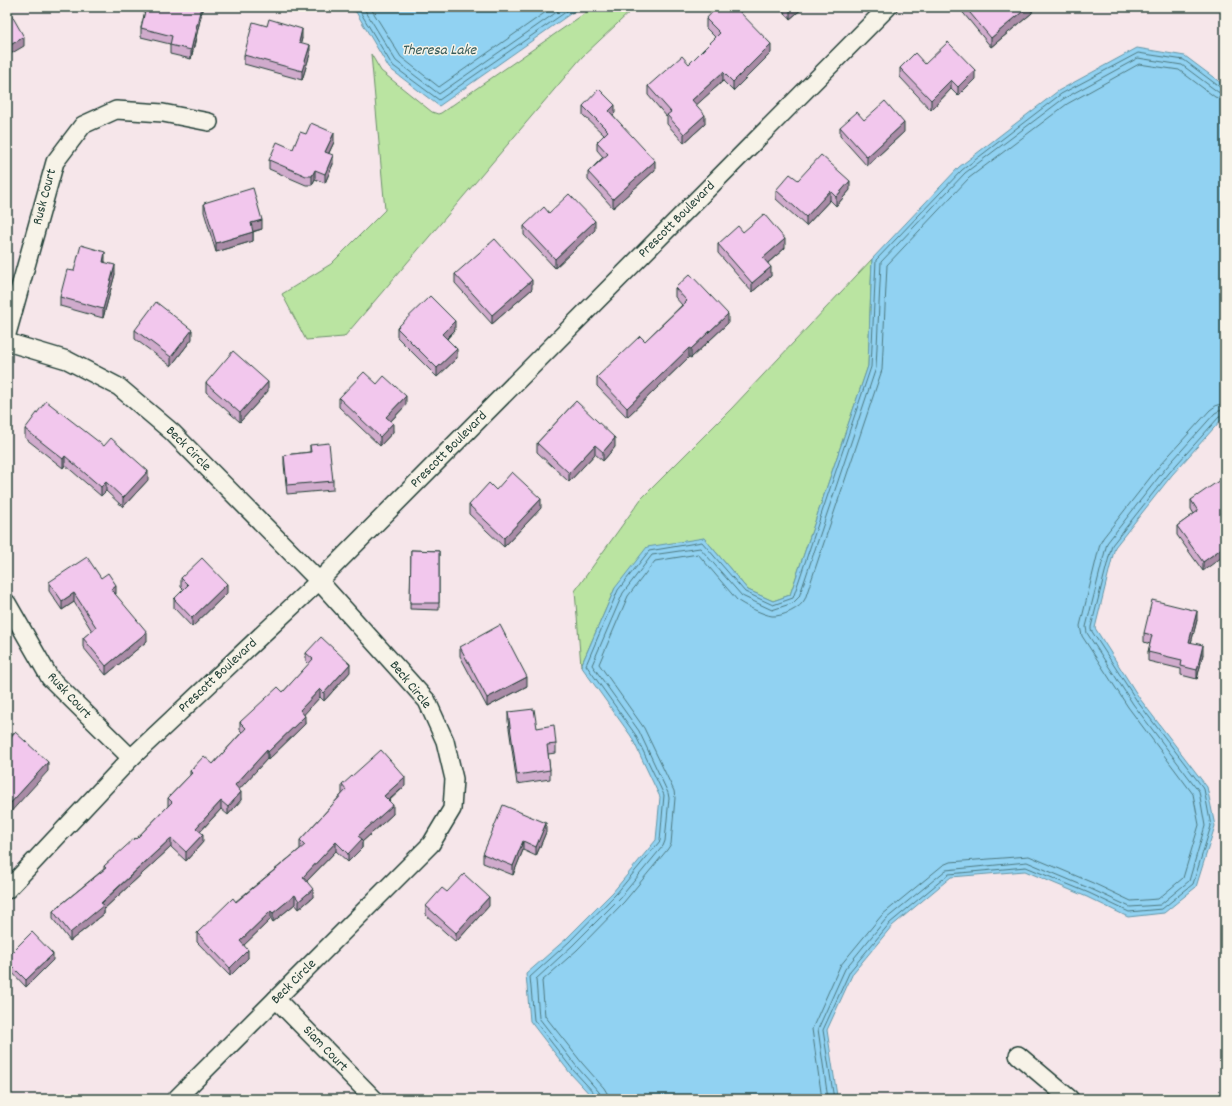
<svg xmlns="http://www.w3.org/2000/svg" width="1232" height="1106" font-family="Dekko,sans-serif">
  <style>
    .green { fill: #bae4a1; stroke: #6c906a }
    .water { fill: #91d2f2; stroke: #6396a6 }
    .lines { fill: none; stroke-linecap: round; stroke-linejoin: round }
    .shore { stroke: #4d7980; stroke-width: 1 }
    .minor-casing { stroke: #1f3d34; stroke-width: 20 }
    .minor { stroke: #f7f3e8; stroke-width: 17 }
    .wall { fill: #d0abcc; stroke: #1f3d34 }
    .shaded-wall { fill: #a98ba6; stroke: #1f3d34 }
    .building { fill: #f2c7ed; stroke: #1f3d34 }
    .labels { text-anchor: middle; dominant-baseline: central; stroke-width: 3; stroke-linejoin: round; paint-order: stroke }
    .street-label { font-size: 14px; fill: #1f3d34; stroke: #f7f3e8 }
    .water-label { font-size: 15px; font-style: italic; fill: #365b5a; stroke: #f7f3e8 }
  </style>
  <rect width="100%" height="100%" fill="#f6e6ea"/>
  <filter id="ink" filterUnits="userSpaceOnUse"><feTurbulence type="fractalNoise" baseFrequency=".025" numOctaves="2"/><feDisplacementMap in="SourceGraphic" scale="8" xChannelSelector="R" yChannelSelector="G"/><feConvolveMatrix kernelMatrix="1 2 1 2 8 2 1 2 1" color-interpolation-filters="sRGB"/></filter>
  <g filter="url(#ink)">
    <g class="green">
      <path d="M594 7H635L582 57 344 337 306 340 282 294 331 264 385 210 371 54 381 71 432 112 438 114 441 113Z"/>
      <path d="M872 259 868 366 790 595 773 601 748 590 704 538 615 588 581 666 575 591 641 499 732 408Z"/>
    </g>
    <g class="water">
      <path d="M340 7H580L439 106 389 68 356 12Z"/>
      <path d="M1137 48 1185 56 1225 86V419H1222L1172 475 1115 547 1095 628 1140 699 1207 787 1215 826 1196 887 1164 913 1128 917 1087 897 1025 871 951 877 892 926 853 973 827 1030 837 1096 839 1099H594L570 1073 530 1021 526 974 566 939 613 892 656 840 660 797 631 736 581 666 615 588 647 547 704 538 748 590 773 601 790 595 868 366 872 259 959 167 1058 91Z"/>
    </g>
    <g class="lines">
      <g class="shore">
        <path d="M353 7 359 10 392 65 439 100 573 7"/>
        <path d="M363 7 396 61 439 94 564 7"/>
        <path d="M370 7 401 57 439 87 553 7"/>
        <path d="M597 1099 596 1095 573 1070 534 1020 530 977 569 942 616 894 660 841 664 795 635 734 586 665 618 590 649 551 702 542 745 592 773 605 793 598 871 367 876 260 962 170 1061 94 1138 53 1184 60 1221 88 1225 89"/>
        <path d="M602 1099 599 1092 577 1067 539 1018 536 979 572 946 620 898 663 846 665 841 669 798 668 793 639 731 592 665 623 593 652 555 700 548 742 596 772 610 793 603 799 597 876 368 881 262 965 173 1063 99 1138 58 1182 65 1218 92 1225 94"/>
        <path d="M608 1099 607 1093 604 1088 582 1063 545 1016 542 981 577 950 624 902 667 850 671 844 675 798 674 791 644 728 599 664 628 596 655 561 698 554 737 600C743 605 764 615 772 616 782 617 801 608 805 599L882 370 887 265 969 178 1067 104 1139 64 1179 70 1215 97 1225 100"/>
        <path d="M822 1099 812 1029 840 966 882 915 943 865 950 862 1029 856 1093 883 1131 901 1158 899 1183 878 1199 825 1193 794 1128 707 1082 636 1080 626 1100 544 1103 538 1160 465 1210 410 1217 405 1225 404"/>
        <path d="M828 1099 818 1029 845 969 886 919 946 870 1027 862 1091 889 1130 907 1160 905 1189 881 1205 826 1199 791 1133 704 1087 633 1086 627 1107 543 1165 469 1215 413 1219 411 1225 410"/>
        <path d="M834 1099 823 1030 850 971 890 923 949 874 1026 867 1089 893 1129 912 1162 909 1193 884 1211 826 1204 789 1137 701 1091 630V627L1112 545 1169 473 1219 417 1225 415"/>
      </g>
      <g class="minor-casing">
        <g id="minor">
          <path d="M7 334 55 162 83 125 116 110 163 113 209 122"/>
          <path d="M7 342 67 360 119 387 172 432 319 581 427 701 445 741 454 779 452 809 431 844 176 1099"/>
          <path d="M7 603 50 678 131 758"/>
          <path d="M7 890 131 758 319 581 888 7"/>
          <path d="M276 999 374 1099"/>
          <path d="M1018 1055 1070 1099"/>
        </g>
      </g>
      <use href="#minor" class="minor"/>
    </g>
    <g class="wall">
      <path d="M146 7H203L191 59 170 54V44L141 37V28Z"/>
      <path d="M780 7H804L790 19Z"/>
      <path d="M960 7H1032V13L991 47 960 9Z"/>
      <path d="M706 19 771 53 733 91 723 81 696 105 705 124 684 143 667 124V117L648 95V86L689 64 716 38 706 28Z"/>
      <path d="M302 38 301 43 310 54 302 80 244 64V55Z"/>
      <path d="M925 64 975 79 958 96 951 89 931 110 900 77V68Z"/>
      <path d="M583 106 615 113 613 115 655 170 613 208 588 180V172L603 157 597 150V142L604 135 583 115Z"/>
      <path d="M864 120 904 132 867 166 840 136V127Z"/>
      <path d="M306 134 334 142 329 153 333 164 325 183 315 179 312 185H306L269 169V160L293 149Z"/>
      <path d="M798 180 850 190 836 206 830 200 806 226 776 199V190Z"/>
      <path d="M204 203 262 229 253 232V241L216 252 204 212Z"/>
      <path d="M549 213 595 230 555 268 524 235V226Z"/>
      <path d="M743 232 785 248 768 263 771 276 752 292 718 253V244Z"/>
      <path d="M105 261V262L115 274 103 318 60 306V297Z"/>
      <path d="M455 274 532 289 492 324 455 283Z"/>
      <path d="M675 288 728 323 691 358 689 357 627 417 597 386V377L645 341 682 305 675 297Z"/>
      <path d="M397 328 455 330 447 339 457 358 437 377 397 337Z"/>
      <path d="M135 330 192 339 171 366 135 339Z"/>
      <path d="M206 383 268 391 240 422 206 392Z"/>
      <path d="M377 384 406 405 391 421 393 432 380 446 339 407V398Z"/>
      <path d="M576 401 615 447 603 461 595 454 569 482 537 452V443Z"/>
      <path d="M25 429 148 480 123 507 106 491 101 496 65 465 63 468 25 438Z"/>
      <path d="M310 445 333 481V490L287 494 284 464V455L310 452Z"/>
      <path d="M1225 487 1203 571 1177 535V526L1194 514 1191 509V500Z"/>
      <path d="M496 490 541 508 504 547 469 514V505Z"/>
      <path d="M411 550 439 551V610L410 609Z"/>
      <path d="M101 578 115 594 147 641 106 675 83 647V638L92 631 74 602 62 610 49 591V582Z"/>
      <path d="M181 578 227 593 192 627 174 608V599L184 590 181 587Z"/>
      <path d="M1197 620 1191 643 1203 654 1197 679 1181 675V669L1148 661V652L1150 644 1144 642V633Z"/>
      <path d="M460 647 527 686 487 707 460 656Z"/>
      <path d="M306 653 350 672 324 701 320 697 304 714 305 724 268 760 267 759 239 789 241 800 228 815 221 809 200 832 203 842 186 861 171 847 104 909V914L70 941 53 919V911L104 869V866L136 839 168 806V798L190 775V771L213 764 242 732 240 730V722L283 692 309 664 306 661Z"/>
      <path d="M508 712 537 728 556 744V753L548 754 550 770V779L517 784 508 721Z"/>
      <path d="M342 785 405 786 389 801 393 814 362 842V848L348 862 336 851 307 881 313 897 299 909 295 904 273 922 271 919 244 945 248 958 230 976 197 942V933L300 849V840L342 794Z"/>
      <path d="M546 832 536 856 523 850 513 875 483 863V854Z"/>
      <path d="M426 906H489L456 942 426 915Z"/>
      <path d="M7 957 53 960 26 987 7 967Z"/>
    </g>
    <g class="shaded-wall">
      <path d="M201 7H203L191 59V50Z"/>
      <path d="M794 7H804L790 19V10Z"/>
      <path d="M1028 7H1032V13L991 47V38Z"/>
      <path d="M302 29V38L299 51V42Z"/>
      <path d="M24 37V46L7 56V47Z"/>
      <path d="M771 44V53L733 91V82Z"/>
      <path d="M310 45V54L302 80V71Z"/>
      <path d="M975 70V79L958 96V87Z"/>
      <path d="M723 72V81L692 109V100Z"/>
      <path d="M951 80V89L931 110V100Z"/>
      <path d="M615 105V113L609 119V111Z"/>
      <path d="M705 115V124L684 143V134Z"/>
      <path d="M904 123V132L867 166V157Z"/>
      <path d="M334 133V142L325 161V152Z"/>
      <path d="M333 155V164L325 183V174Z"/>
      <path d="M655 161V170L613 208V199Z"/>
      <path d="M315 170V179L312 185V176Z"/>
      <path d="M850 181V190L836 206V197Z"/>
      <path d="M830 191V200L806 226V217Z"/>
      <path d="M262 220V229L251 232V223Z"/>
      <path d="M595 221V230L555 268V259Z"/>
      <path d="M253 232V241L216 252V243Z"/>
      <path d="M785 239V248L763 267V258Z"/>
      <path d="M105 252V261L103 271V262Z"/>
      <path d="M115 265V274L103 318V309Z"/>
      <path d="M771 267V276L752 292V283Z"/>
      <path d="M532 280V289L492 324V315Z"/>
      <path d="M728 314V323L691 358V349Z"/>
      <path d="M455 321V330L442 343V334Z"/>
      <path d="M192 330V339L171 366V357Z"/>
      <path d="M689 348V357L627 417V408Z"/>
      <path d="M457 349V358L437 377V368Z"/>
      <path d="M268 382V391L240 422V413Z"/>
      <path d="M406 396V405L386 426V417Z"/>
      <path d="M393 423V432L380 446V437Z"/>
      <path d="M615 438V447L603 461V452Z"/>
      <path d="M595 445V454L569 482V473Z"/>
      <path d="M65 456V465L63 468V459Z"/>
      <path d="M148 471V480L123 507V498Z"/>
      <path d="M106 482V491L101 496V487Z"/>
      <path d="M541 499V508L504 547V538Z"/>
      <path d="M1225 546V555L1203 571V562Z"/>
      <path d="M227 584V593L192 627V618Z"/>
      <path d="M116 585V594L111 589Z"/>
      <path d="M74 593V602L62 610V601Z"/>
      <path d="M1197 611V620L1189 651V642Z"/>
      <path d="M147 632V641L106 675V666Z"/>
      <path d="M1203 645V654L1197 679V670Z"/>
      <path d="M350 664V672L324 701V693Z"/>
      <path d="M527 677V686L487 707V698Z"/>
      <path d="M320 689V697L300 719V710Z"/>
      <path d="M305 716V724L268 760V752Z"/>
      <path d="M267 750V759L235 794V785Z"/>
      <path d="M48 762V771L7 816V807Z"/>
      <path d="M405 777V786L384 804V796Z"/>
      <path d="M241 792V800L228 815V807Z"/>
      <path d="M221 801V809L196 836V828Z"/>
      <path d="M393 805V814L362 842V848L348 862V854L358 836Z"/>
      <path d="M546 823V832L536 856V847Z"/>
      <path d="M203 834V842L186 861V852Z"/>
      <path d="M171 838V847L104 909V914L70 941V933Z"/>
      <path d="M523 841V850L513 875V866Z"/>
      <path d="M336 842V851L303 885V877Z"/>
      <path d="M313 889V897L299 909V901Z"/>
      <path d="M295 895V904L273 922V913Z"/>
      <path d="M489 897V906L456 942V933Z"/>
      <path d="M271 911V919L240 949V941Z"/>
      <path d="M248 950V958L230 976V968Z"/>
      <path d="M53 954V960L26 987V980Z"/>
    </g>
    <g class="building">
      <path d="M7 7 24 37 7 47Z"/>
      <path d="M146 7H201L191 50 170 45 172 36 141 28Z"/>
      <path d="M717 7H735L771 44 733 82 723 72 692 100 705 115 684 134 667 115 671 112 648 86 682 56 689 64 720 33 706 19Z"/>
      <path d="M788 7H794L790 10Z"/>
      <path d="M965 7H1028L991 38Z"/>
      <path d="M269 19 302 29 299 42 310 45 302 71 244 55 253 22 267 26Z"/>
      <path d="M948 42 975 70 958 87 951 80 931 100 900 68 915 53 925 64Z"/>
      <path d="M599 89 615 105 609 111 655 161 613 199 588 172 608 154 597 142 608 131 583 106Z"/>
      <path d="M885 101 904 123 867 157 840 127 857 112 864 120Z"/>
      <path d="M311 123 334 133 325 152 333 155 325 174 315 170 312 176H306L269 160 277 142 293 149 300 132 306 134Z"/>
      <path d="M821 155 850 181 836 197 830 191 806 217 776 190 790 174 798 180Z"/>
      <path d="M253 188 262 220 251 223 253 232 216 243 204 203Z"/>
      <path d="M569 194 595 221 555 259 524 226 544 207 549 213Z"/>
      <path d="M764 214 785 239 763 258 771 267 752 283 718 244 738 226 743 232Z"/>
      <path d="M495 239 532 280 492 315 455 274Z"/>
      <path d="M81 245 105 252 103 262 115 265 103 309 60 297 67 270 74 271Z"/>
      <path d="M690 274 728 314 691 349 689 348 627 408 597 377 640 336 645 341 687 301 675 288Z"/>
      <path d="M430 296 455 321 442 334 457 349 437 368 397 328Z"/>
      <path d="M156 302 192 330 171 357 135 330Z"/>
      <path d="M233 351 268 382 240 413 206 383Z"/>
      <path d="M364 372 377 384 384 376 406 396 386 417 393 423 380 437 339 398Z"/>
      <path d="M46 401 104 446 111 438 148 471 123 498 106 482 101 487 65 456 63 459 25 429Z"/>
      <path d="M576 401 615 438 603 452 595 445 569 473 537 443Z"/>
      <path d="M329 443 333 481 287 485 284 455 311 452 310 445Z"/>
      <path d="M512 472 541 499 504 538 469 505 489 483 496 490Z"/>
      <path d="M1220 480 1225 487V546L1203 562 1177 526 1198 511 1191 500Z"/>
      <path d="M411 550 439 551V603H410Z"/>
      <path d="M87 557 101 578 108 573 116 585 111 589 147 632 106 666 83 638 96 627 74 593 62 601 49 582Z"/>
      <path d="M202 558 227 584 192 618 174 599 188 585 181 578Z"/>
      <path d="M1152 600 1197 611 1189 642 1203 645 1197 670 1181 666 1182 660 1148 652 1152 635 1144 633Z"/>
      <path d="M500 625 527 677 487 698 460 647Z"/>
      <path d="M321 637 350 664 324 693 320 689 300 710 305 716 268 752 267 750 235 785 241 792 228 807 221 801 196 828 203 834 186 852 171 838 101 903 104 905 70 933 53 911 106 868 104 866 135 838 136 839 172 802 168 798 192 773 190 771 204 756 213 764 246 728 240 722 278 687 283 692 313 659 306 653Z"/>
      <path d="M534 709 537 728 554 725 556 744 547 745 550 770 517 775 508 712Z"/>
      <path d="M15 732 48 762 7 807V741Z"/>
      <path d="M381 750 405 777 384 796 393 805 358 836 362 839 348 854 336 842 303 877 313 889 299 901 295 895 273 913 271 911 240 941 248 950 230 968 197 933 233 898 236 902 305 845 300 840 346 790 342 785Z"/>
      <path d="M503 805 546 823 536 847 523 841 513 866 483 854Z"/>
      <path d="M464 874 489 897 456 933 426 906 442 888 447 892Z"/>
      <path d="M32 932 53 954 26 980 7 961V957Z"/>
    </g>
  </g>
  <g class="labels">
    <g class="street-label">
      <text transform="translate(45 197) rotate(-75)">Rusk Court</text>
      <text transform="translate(677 220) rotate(-45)">Prescott Boulevard</text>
      <text transform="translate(188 449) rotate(45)">Beck Circle</text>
      <text transform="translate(449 450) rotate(-45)">Prescott Boulevard</text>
      <text transform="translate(218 676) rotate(-43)">Prescott Boulevard</text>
      <text transform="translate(410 685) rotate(51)">Beck Circle</text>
      <text transform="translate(69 696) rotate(47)">Rusk Court</text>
      <text transform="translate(294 982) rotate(-45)">Beck Circle</text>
      <text transform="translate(325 1049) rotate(46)">Siam Court</text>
    </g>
    <g class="water-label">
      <text x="439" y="51">Theresa Lake</text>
    </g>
  </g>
  <rect width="1232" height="1106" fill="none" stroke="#f7f3e8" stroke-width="24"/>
  <rect x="12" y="12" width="1208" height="1082" fill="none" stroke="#1f3d34" stroke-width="1.5" filter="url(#ink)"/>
</svg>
